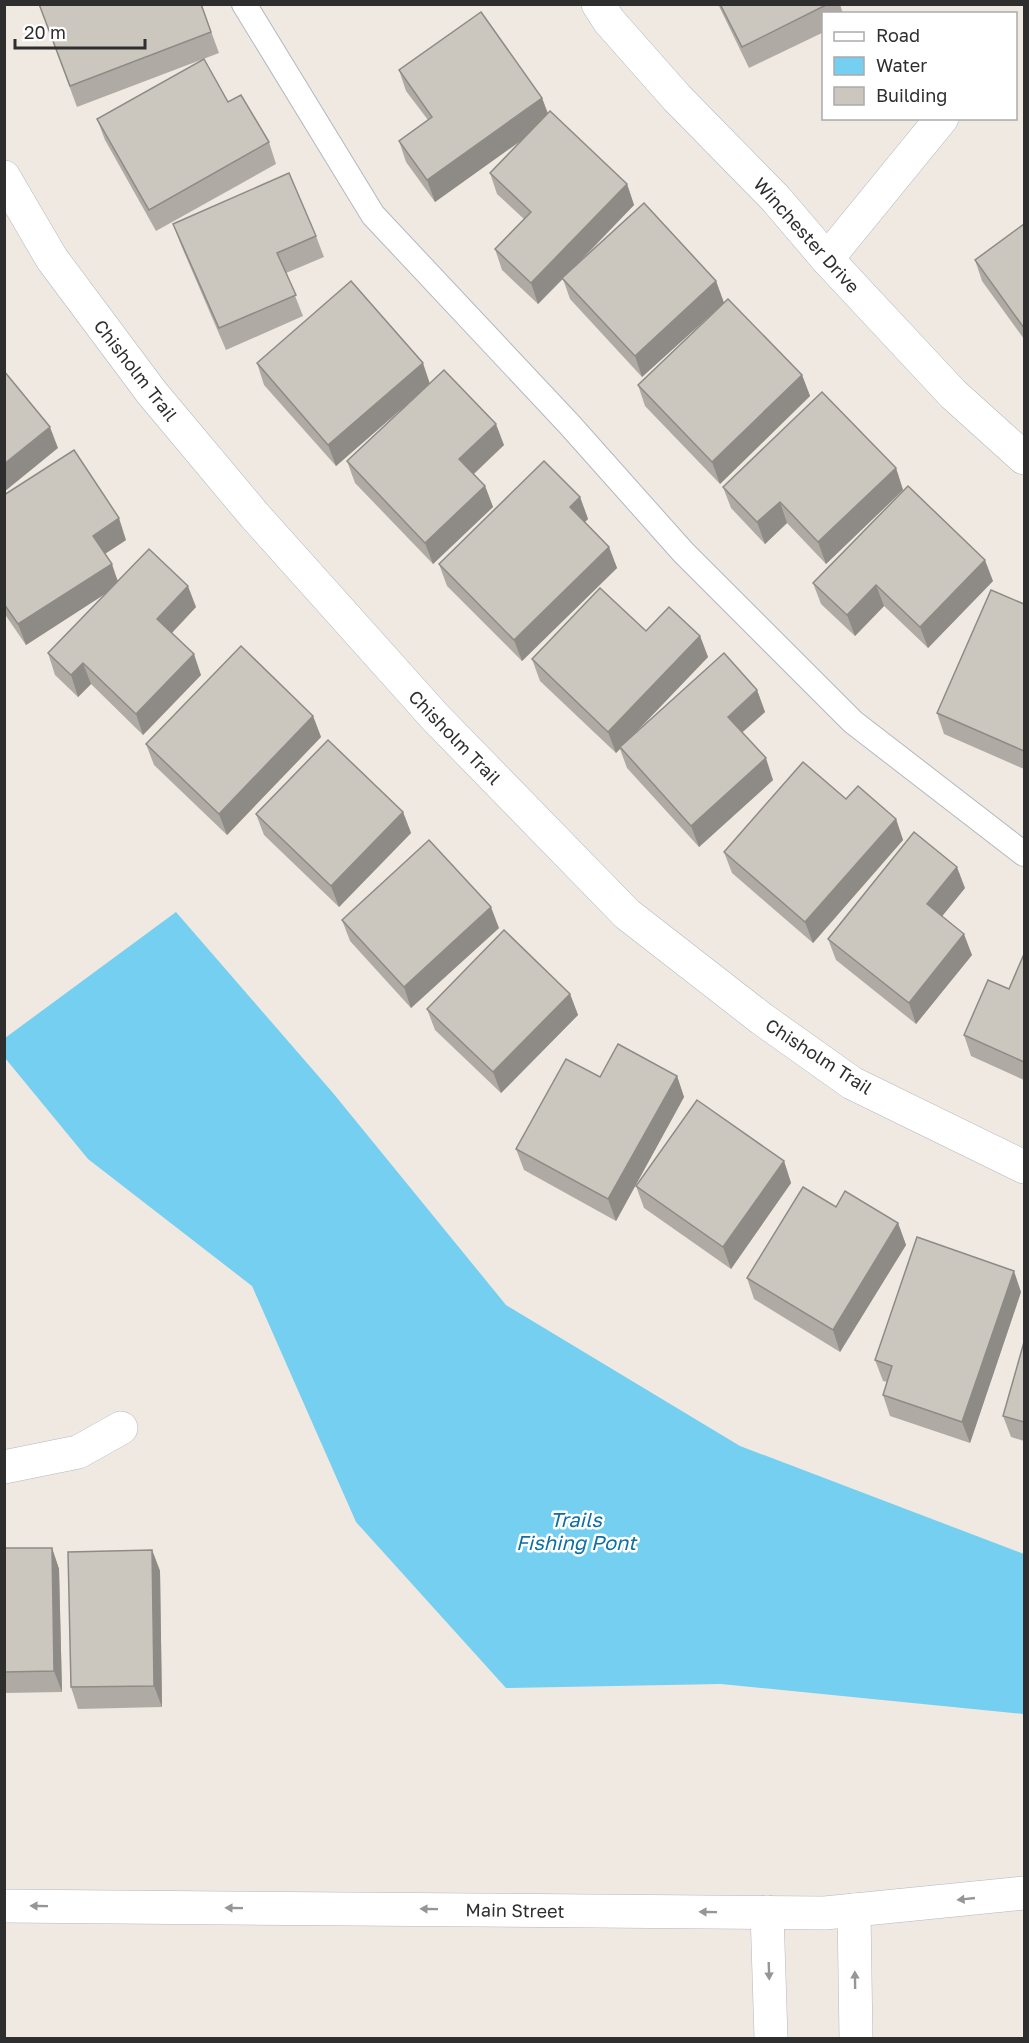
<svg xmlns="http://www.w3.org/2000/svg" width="1029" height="2043" font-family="'Golos Text',sans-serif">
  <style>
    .water { fill: #75cff0 }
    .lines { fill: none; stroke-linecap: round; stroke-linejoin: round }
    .lane-casing { stroke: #b4b7c1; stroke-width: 26 }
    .street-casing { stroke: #b4b7c1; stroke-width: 34 }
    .secondary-casing { stroke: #b4b7c1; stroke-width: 34 }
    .lane { stroke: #fff; stroke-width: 24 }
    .street { stroke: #fff; stroke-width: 33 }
    .secondary { stroke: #fff; stroke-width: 33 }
    .wall { fill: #afaba4 }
    .shaded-wall { fill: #8e8b86 }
    .building { fill: #cbc7bf; stroke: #8e8b86; stroke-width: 1.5 }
    .oneway { fill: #969696 }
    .labels { text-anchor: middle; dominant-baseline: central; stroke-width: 5; stroke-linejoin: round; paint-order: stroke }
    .street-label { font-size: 18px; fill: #2e2e2e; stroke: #fff }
    .water-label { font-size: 20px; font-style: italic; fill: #0d6fa3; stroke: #fff }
  </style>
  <rect width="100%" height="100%" fill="#efe9e1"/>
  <path class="water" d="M176 912 333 1093 506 1305 740 1446 1024 1554V1714L721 1684 506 1688 356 1522 252 1286 88 1159 5 1058V1038Z"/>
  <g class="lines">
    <g class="lane-casing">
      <path id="lane" d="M244 4 373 215 569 424 683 552 853 722 1024 854"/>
    </g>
    <g class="street-casing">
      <g id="street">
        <path d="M598 4 609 21 677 98 776 199 827 259 953 394 1024 458"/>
        <path d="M4 177 52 259 152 393 255 516 435 717 627 914 762 1019 852 1083 1024 1167"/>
        <path d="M827 259 942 118"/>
        <path d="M4 1467 78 1452 121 1428"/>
        <path d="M854 1910 856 2038"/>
        <path d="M767 1912 771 2038"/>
      </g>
    </g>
    <g class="secondary-casing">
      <path id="secondary" d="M4 1906 825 1913 1024 1893"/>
    </g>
    <use href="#lane" class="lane"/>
    <use href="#street" class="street"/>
    <use href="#secondary" class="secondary"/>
  </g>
  <g class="wall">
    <path d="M39 4H201L219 53 77 107Z"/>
    <path d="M718 4H840L843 14H824V32L749 68Z"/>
    <path d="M399 70 542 98 548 113 627 184 634 205 576 266 716 281 724 303 802 375 810 396 720 484 645 406 638 385 723 303 642 377 570 299 563 279 538 304 502 270 495 249 524 219 497 194 490 173 522 139 435 202 406 162 399 141 428 120 406 91Z"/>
    <path d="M228 102 269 142 276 164 156 231 105 140 97 119Z"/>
    <path d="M173 224 316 236 324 257 286 273 303 316 226 350 181 245Z"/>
    <path d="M1024 224V339L982 281 975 260Z"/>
    <path d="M257 363 430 383 504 445 474 474 485 486 493 507 433 564 355 483 347 461 406 405 336 466 264 385Z"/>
    <path d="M896 468 903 490 826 564 787 523 765 544 731 508 723 487Z"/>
    <path d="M4 495 126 540 105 554 118 581 196 607 172 633 201 675 143 735 91 684 78 697 55 675 48 653 106 593 26 645 4 613Z"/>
    <path d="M580 497 588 519 585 522 609 547 617 568 522 661 447 586 439 564Z"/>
    <path d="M993 581 928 648 884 606 855 636 821 604 813 583Z"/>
    <path d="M1024 604V769L944 734 937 713Z"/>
    <path d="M646 631 700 636 708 657 637 731 757 690 765 712 742 732 773 780 699 847 627 768 620 749 616 753 540 681 532 659Z"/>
    <path d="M313 716 321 737 227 835 154 765 146 744Z"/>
    <path d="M846 799 896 819 903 840 813 943 732 873 724 852Z"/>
    <path d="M403 812 411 833 339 907 264 835 256 814Z"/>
    <path d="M965 888 942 916 972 955 916 1024 836 960 828 939Z"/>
    <path d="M342 920 499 928 411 1008 350 941Z"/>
    <path d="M1024 954V1080L971 1056 964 1035 1009 989Z"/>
    <path d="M570 994 578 1015 501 1093 435 1030 427 1009Z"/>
    <path d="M677 1076 684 1097 616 1221 524 1170 516 1149 600 1077Z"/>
    <path d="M784 1161 791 1183 731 1269 644 1208 636 1186Z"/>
    <path d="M836 1207 898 1223 906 1245 840 1352 754 1299 747 1278Z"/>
    <path d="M1021 1292 970 1443 890 1416 883 1395 887 1382 883 1381 875 1360Z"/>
    <path d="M1024 1342V1441L1011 1437 1003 1416Z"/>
    <path d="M4 1548H52L59 1569 62 1692 4 1693Z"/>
    <path d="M152 1550 160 1571 162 1707 78 1709 71 1687Z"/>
  </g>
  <g class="shaded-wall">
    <path d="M542 98 550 120 435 202 427 180Z"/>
    <path d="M627 184 634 205 538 304 531 283Z"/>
    <path d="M716 281 724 303 642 377 635 356Z"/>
    <path d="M423 363 430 384 336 466 328 445Z"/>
    <path d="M802 375 810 396 720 484 712 462Z"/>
    <path d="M496 424 504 445 467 480 459 459Z"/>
    <path d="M50 427 58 448 4 492V464Z"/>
    <path d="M896 468 903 490 826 564 818 542Z"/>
    <path d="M485 486 493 507 433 564 425 543Z"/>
    <path d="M580 497 588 519 578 528 570 507Z"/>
    <path d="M780 502 787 523 765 544 757 522Z"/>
    <path d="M119 518 126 540 100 557 93 536Z"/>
    <path d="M609 547 617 568 522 661 514 640Z"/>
    <path d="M985 560 993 581 928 648 920 627Z"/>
    <path d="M112 564 119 585 26 645 18 624Z"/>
    <path d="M876 585 884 606 855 636 847 615Z"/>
    <path d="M188 586 196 607 165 640 157 619Z"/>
    <path d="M700 636 708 657 616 753 608 732Z"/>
    <path d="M194 654 201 675 143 735 136 714Z"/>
    <path d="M83 663 91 684 78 697 71 675Z"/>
    <path d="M757 690 765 712 736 738 728 717Z"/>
    <path d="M313 716 321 737 227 835 219 814Z"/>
    <path d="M766 758 773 780 699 847 691 826Z"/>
    <path d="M403 812 411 833 339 907 331 886Z"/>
    <path d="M896 819 903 840 813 943 805 922Z"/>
    <path d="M957 867 965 888 935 925 927 904Z"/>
    <path d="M491 907 499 928 411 1008 404 987Z"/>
    <path d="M964 934 972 955 916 1024 909 1003Z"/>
    <path d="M570 994 578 1015 501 1093 493 1072Z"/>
    <path d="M677 1076 684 1097 616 1221 608 1199Z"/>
    <path d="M784 1161 791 1183 731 1269 723 1247Z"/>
    <path d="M898 1223 906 1245 840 1352 833 1330Z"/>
    <path d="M1014 1271 1021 1292 970 1443 962 1422Z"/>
    <path d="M52 1548 59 1569 62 1692 54 1671Z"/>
    <path d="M152 1550 160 1571 162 1707 154 1686Z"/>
  </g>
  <g class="building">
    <path d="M39 4H201L211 32 70 86Z"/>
    <path d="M720 4H828L742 47Z"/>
    <path d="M481 12 542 98 427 180 399 141 432 117 399 70Z"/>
    <path d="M204 59 228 102 241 95 269 142 149 210 97 119Z"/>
    <path d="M550 111 627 184 531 283 495 249 531 212 490 173Z"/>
    <path d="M289 173 316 236 277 253 296 295 219 328 173 224Z"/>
    <path d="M644 203 716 281 635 356 562 278Z"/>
    <path d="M1024 224V328L975 260Z"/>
    <path d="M351 281 423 363 328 445 257 363Z"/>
    <path d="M728 299 802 375 712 462 638 385Z"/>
    <path d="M444 370 496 424 459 459 485 486 425 543 347 461Z"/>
    <path d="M4 371 50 427 4 464Z"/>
    <path d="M822 392 896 468 818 542 780 502 757 522 723 487Z"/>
    <path d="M74 450 119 518 93 536 112 564 18 624 4 604V495Z"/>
    <path d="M544 461 580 497 570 507 609 547 514 640 439 564Z"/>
    <path d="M908 486 985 560 920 627 876 585 847 615 813 583Z"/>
    <path d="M149 549 188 586 157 619 194 654 136 714 83 663 71 675 48 653Z"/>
    <path d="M600 588 646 631 669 607 700 636 608 732 532 659Z"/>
    <path d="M991 590 1024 604V751L937 713Z"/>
    <path d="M241 646 313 716 219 814 146 744Z"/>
    <path d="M724 653 757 690 728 717 766 758 691 826 620 747Z"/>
    <path d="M328 740 403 812 331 886 256 814Z"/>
    <path d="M803 762 846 799 858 786 896 819 805 922 724 852Z"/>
    <path d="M914 832 957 867 927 904 964 934 909 1003 828 939Z"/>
    <path d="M429 840 491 907 404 987 342 920Z"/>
    <path d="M504 930 570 994 493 1072 427 1009Z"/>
    <path d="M1024 954V1062L964 1035 988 980 1009 989Z"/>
    <path d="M618 1044 677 1076 608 1199 516 1149 566 1059 600 1077Z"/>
    <path d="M697 1100 784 1161 723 1247 636 1186Z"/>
    <path d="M803 1187 836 1207 845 1191 898 1223 833 1330 747 1278Z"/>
    <path d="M917 1237 1014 1271 962 1422 883 1395 892 1366 875 1360Z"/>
    <path d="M1024 1342V1422L1003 1416Z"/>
    <path d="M4 1548H52L54 1671 4 1672Z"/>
    <path d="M152 1550 154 1686 71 1687 68 1552Z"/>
  </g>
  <defs><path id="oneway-solid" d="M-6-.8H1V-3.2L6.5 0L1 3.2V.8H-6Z" transform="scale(1.5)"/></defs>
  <g class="oneway">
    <use href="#oneway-solid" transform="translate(966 1899) rotate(174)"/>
    <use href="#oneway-solid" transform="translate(39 1906) rotate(-179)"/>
    <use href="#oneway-solid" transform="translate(234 1908) rotate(-179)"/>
    <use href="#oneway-solid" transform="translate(429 1909) rotate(-179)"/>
    <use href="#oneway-solid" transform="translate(708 1912) rotate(-179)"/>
    <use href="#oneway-solid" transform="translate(769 1971) rotate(88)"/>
    <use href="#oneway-solid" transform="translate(855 1980) rotate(-91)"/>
  </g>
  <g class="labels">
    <g class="street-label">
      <text transform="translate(807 235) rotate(48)">Winchester Drive</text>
      <text transform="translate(136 370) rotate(52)">Chisholm Trail</text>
      <text transform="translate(455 737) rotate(46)">Chisholm Trail</text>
      <text transform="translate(819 1056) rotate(33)">Chisholm Trail</text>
      <text transform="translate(515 1910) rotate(1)">Main Street</text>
    </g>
    <g class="water-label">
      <text x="576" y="1519">Trails<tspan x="576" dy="23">Fishing Pont</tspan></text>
    </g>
  </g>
  <rect width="1029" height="2043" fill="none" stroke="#2e2e2e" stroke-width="12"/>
  <rect x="822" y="12" width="195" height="108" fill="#ffffff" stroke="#ababab" stroke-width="1.5"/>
  <rect x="834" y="32" width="30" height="9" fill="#ffffff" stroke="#ababab" stroke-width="1.5"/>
  <text x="876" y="42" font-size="18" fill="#2e2e2e">Road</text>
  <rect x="834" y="57" width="30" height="18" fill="#75cff0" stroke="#ababab" stroke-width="1.5"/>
  <text x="876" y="72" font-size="18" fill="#2e2e2e">Water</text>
  <rect x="834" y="87" width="30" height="18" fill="#cbc7bf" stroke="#ababab" stroke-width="1.5"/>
  <text x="876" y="102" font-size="18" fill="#2e2e2e">Building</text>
  <path d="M15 39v9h130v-9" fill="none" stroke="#2e2e2e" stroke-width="3"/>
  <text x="24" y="39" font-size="18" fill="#2e2e2e" stroke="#ffffff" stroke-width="4.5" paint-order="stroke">20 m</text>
</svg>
